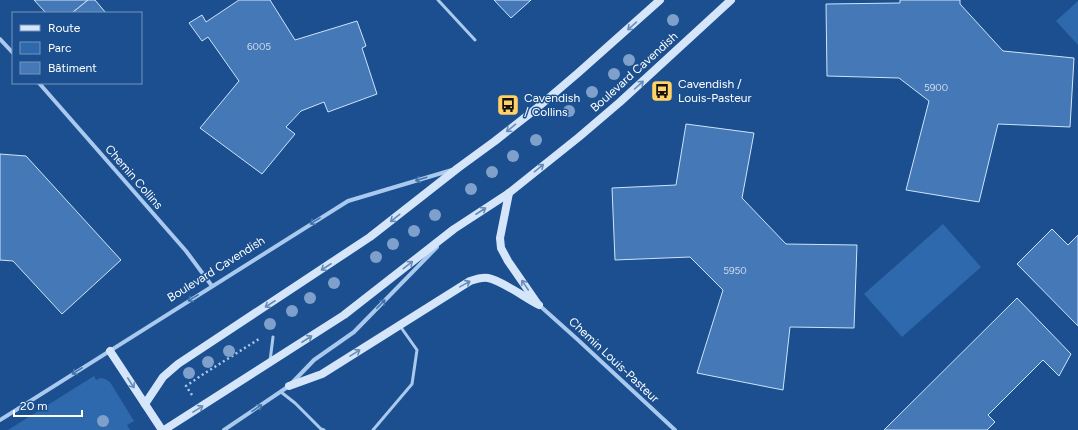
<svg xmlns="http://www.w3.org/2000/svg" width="1078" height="430" font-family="Figtree,sans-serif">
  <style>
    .green { fill: #2e69ad }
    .building { fill: #4478b7; stroke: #cfe3fa }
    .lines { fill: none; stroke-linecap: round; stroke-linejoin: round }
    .path { stroke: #a9c9ee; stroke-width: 2.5; stroke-dasharray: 2 3; stroke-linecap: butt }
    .service { stroke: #a9c9ee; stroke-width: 3 }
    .minor { stroke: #a9c9ee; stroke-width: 4 }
    .secondary { stroke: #d6e6fa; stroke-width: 8 }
    .tree { fill: #7ea0ca }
    .oneway { stroke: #668bba }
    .oneway2 { stroke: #4674ac }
    .labels { text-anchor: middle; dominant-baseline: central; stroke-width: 3; stroke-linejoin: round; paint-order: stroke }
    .number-label { font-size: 10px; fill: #d0dded }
    .street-label { font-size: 12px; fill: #fff; stroke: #1b4f8f }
    .poi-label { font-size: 12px; fill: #fff; stroke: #1b4f8f; text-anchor: start }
  </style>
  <rect width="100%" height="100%" fill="#1b4f8f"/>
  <g class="green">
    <path d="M1078 1V45L1056 21Z"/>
    <path d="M943 224 981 267 902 337 864 294Z"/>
    <path d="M94 376 96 380C102 377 104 378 110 382L134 421 127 425 130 430H8Z"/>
  </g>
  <g class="building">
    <path d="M34 0H88L72 13H46Z"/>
    <path d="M88 0H95L106 13H72Z"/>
    <path d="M239 0H270L295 40 357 21 366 46 362 48 377 94 328 112 324 102 301 111 286 127 295 134 262 174 200 128 239 81 208 37 202 41 189 23 202 15 206 22Z"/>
    <path d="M494 0H531L511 18Z"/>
    <path d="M900 0H960V4L1003 51 1074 58 1070 127 998 124 979 202 906 190 929 101 899 78 827 76 826 4 900 3Z"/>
    <path d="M686 124 754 133 742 198 786 244 857 245 854 328 790 327 783 390 697 373 723 290 690 257 615 260 612 188 676 185Z"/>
    <path d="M0 154 26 156 121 260 62 314 13 261 0 260Z"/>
    <path d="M1052 229 1068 245 1078 235V326L1017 264Z"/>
    <path d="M1017 298 1071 354 1059 376 1043 360 988 415 995 422 987 430H884Z"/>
  </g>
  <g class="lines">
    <path class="path" d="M192 395 186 386 202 375 259 339"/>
    <g class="service">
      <path d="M438 0 475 40"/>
      <path d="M270 361 273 337"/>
      <path d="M281 392 295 403 321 429 324 430"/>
      <path d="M373 430 412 384 417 350 400 326"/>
    </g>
    <g class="minor">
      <path d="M0 39 13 53"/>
      <path d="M39 83 186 251 212 286"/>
      <path d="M539 305 577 339 675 430"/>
      <path d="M0 420 348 201 452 170"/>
      <path d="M224 430 289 386 314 360 354 332 437 247"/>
    </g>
    <g class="secondary">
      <path d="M509 193 500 238 501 248 508 261 537 303"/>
      <path d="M110 351 162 430"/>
      <path d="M289 386 322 374 470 281C476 279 482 277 488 278 501 280 527 299 539 305"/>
      <path d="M145 404 163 377 178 364 370 237 458 168 495 141 537 108 578 73 660 0"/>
      <path d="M164 430 344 315 454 229 509 193 579 137 620 102 731 0"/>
    </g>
  </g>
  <g class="tree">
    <circle cx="673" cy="20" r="6"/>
    <circle cx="629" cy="60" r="6"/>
    <circle cx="614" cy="74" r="6"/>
    <circle cx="592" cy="92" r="6"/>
    <circle cx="569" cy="111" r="6"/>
    <circle cx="536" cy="140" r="6"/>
    <circle cx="513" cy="156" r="6"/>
    <circle cx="492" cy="172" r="6"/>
    <circle cx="471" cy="189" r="6"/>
    <circle cx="435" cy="215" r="6"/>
    <circle cx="414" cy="231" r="6"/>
    <circle cx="393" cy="244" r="6"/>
    <circle cx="376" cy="257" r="6"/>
    <circle cx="334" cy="283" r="6"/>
    <circle cx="310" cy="298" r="6"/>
    <circle cx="292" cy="311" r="6"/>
    <circle cx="270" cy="324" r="6"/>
    <circle cx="229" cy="351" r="6"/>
    <circle cx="208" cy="362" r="6"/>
    <circle cx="189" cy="373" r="6"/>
    <circle cx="103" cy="421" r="6"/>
  </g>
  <defs><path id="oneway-shaft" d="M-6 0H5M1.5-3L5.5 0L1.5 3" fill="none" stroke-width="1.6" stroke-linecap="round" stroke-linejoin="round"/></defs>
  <g class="oneway">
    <use href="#oneway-shaft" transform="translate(632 26) rotate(138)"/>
    <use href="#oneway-shaft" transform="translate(639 85) rotate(-42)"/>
    <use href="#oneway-shaft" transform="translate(511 128) rotate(141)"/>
    <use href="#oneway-shaft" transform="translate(539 168) rotate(-39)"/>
    <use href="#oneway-shaft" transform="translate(481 211) rotate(-33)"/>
    <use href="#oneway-shaft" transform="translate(395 218) rotate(142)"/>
    <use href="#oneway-shaft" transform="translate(408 265) rotate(-38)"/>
    <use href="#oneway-shaft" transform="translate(326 267) rotate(147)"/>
    <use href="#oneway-shaft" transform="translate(465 284) rotate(-29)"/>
    <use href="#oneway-shaft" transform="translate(525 285) rotate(-124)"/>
    <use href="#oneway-shaft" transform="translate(270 304) rotate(147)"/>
    <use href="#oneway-shaft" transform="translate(307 339) rotate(-33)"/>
    <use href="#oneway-shaft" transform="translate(355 353) rotate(-32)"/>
    <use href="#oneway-shaft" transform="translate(131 383) rotate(57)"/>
    <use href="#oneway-shaft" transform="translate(198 409) rotate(-32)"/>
  </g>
  <g class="oneway2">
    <use href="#oneway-shaft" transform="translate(421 179) rotate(163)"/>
    <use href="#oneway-shaft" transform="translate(315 221) rotate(148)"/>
    <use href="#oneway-shaft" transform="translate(193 298) rotate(148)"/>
    <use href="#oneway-shaft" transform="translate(381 304) rotate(-46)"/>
    <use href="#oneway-shaft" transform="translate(77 371) rotate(148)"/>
    <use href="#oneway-shaft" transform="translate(257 408) rotate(-34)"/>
  </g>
  <defs>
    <g id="bus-square" transform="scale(1.15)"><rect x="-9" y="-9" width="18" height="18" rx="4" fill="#ffd166" stroke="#1b4f8f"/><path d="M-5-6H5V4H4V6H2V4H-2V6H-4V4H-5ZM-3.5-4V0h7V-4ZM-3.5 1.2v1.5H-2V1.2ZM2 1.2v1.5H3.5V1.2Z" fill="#111"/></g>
  </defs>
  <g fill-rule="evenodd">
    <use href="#bus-square" x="662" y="91"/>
    <use href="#bus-square" x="508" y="105"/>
  </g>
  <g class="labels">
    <g class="number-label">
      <text x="259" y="46">6005</text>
      <text x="936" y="87">5900</text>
      <text x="735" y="270">5950</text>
    </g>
    <g class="street-label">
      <text transform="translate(634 72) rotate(-42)">Boulevard Cavendish</text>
      <text transform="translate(134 177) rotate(49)">Chemin Collins</text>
      <text transform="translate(216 269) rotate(-32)">Boulevard Cavendish</text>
      <text transform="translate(614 360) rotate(43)">Chemin Louis-Pasteur</text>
    </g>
    <g class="poi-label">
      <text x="678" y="84">Cavendish /<tspan x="678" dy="14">Louis-Pasteur</tspan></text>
      <text x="524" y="98">Cavendish<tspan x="524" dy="14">/ Collins</tspan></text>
    </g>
  </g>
  <rect x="12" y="12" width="130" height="72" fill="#1b4f8f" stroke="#7695bc"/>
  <rect x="20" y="25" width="20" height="6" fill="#d6e6fa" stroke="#7695bc"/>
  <text x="48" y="32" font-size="12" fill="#ffffff">Route</text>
  <rect x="20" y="42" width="20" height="12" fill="#2e69ad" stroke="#7695bc"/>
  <text x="48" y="52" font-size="12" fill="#ffffff">Parc</text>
  <rect x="20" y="62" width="20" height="12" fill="#4478b7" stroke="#7695bc"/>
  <text x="48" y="72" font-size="12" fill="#ffffff">Bâtiment</text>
  <path d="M14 410v6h68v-6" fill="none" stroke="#ffffff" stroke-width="2"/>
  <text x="20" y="410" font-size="12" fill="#ffffff" stroke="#1b4f8f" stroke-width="3" paint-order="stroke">20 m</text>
</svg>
